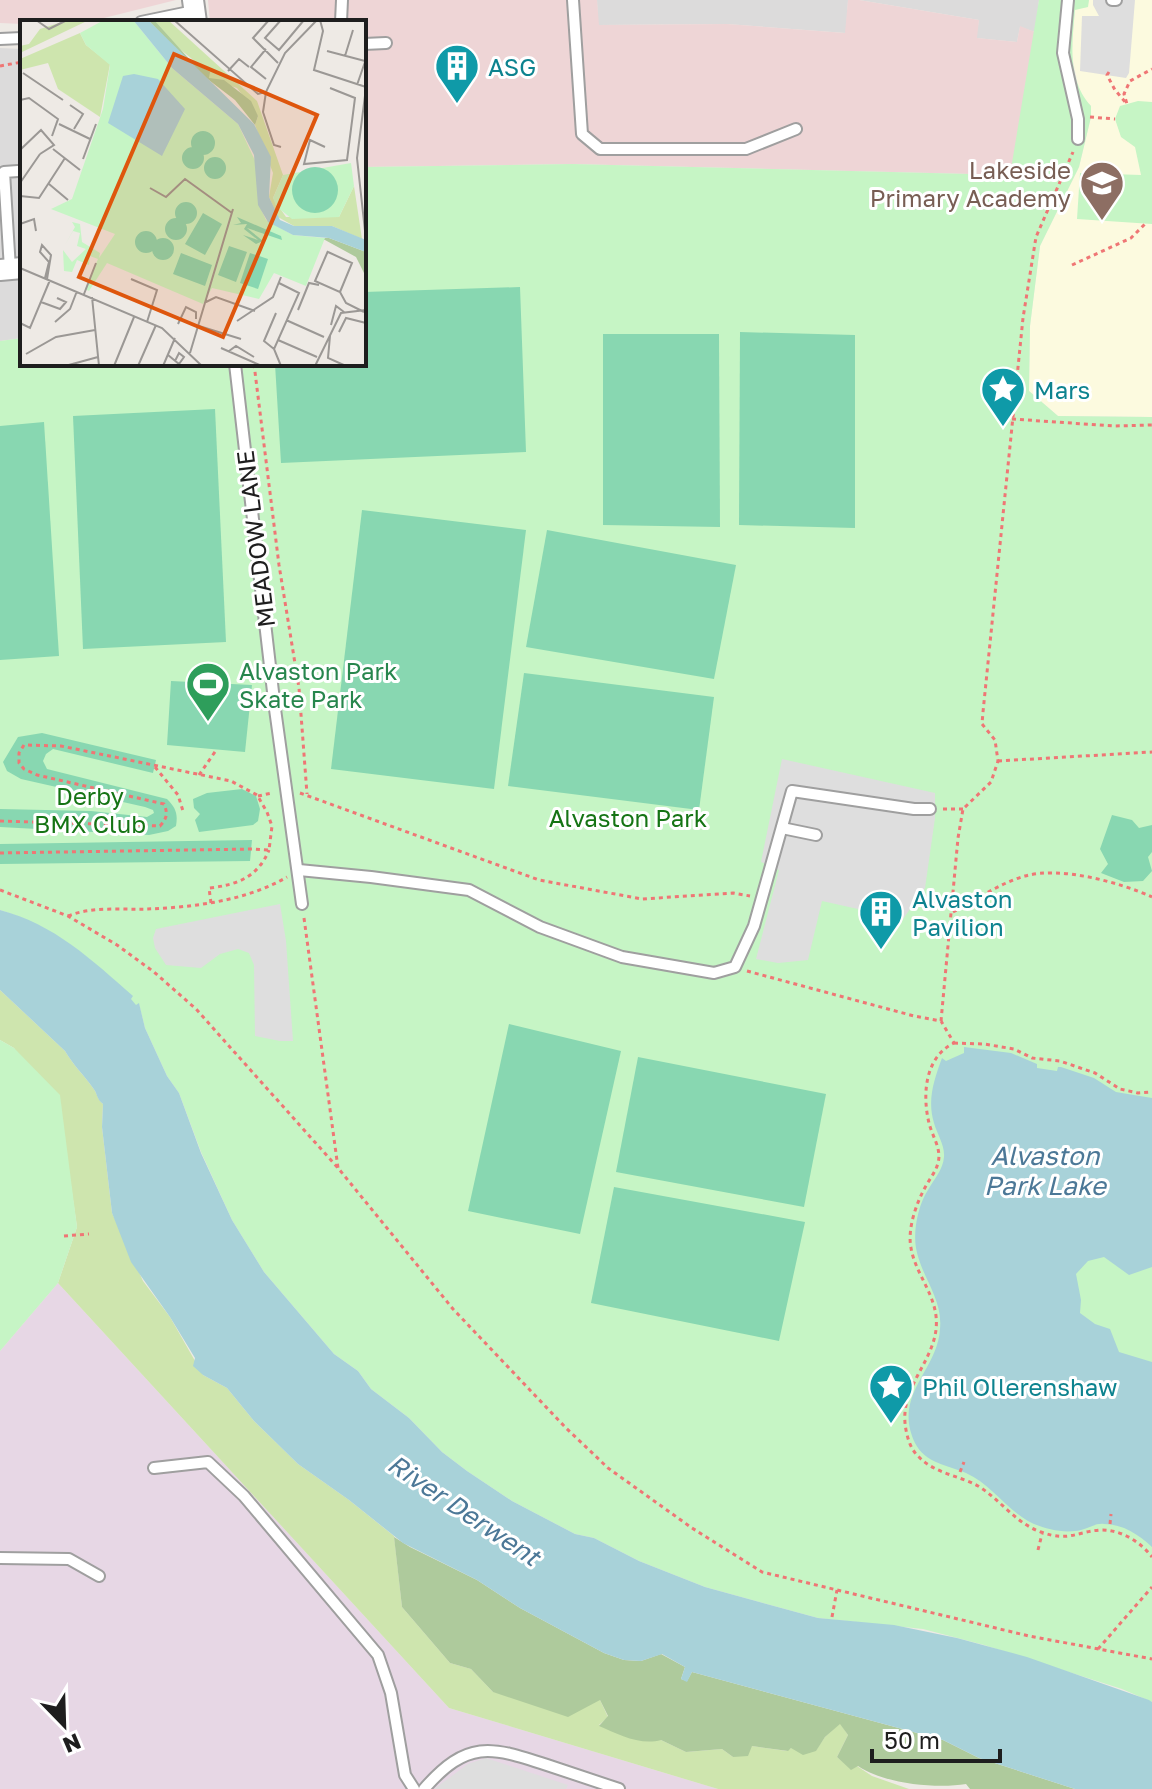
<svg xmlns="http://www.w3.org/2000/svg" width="1152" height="1789" font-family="'Golos Text',sans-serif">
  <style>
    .residential { fill: #dcdbdb }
    .commercial { fill: #eed5d6 }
    .industrial { fill: #e7d7e5 }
    .education { fill: #fcfadf }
    .grass { fill: #cee5ae }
    .forest { fill: #aeca9c }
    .park { fill: #c6f5c5 }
    .pitch { fill: #88d7b1 }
    .parking { fill: #dedede }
    .water { fill: #a8d2d9 }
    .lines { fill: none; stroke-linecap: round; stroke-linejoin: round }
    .service-casing { stroke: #9f9f9f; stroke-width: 14 }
    .minor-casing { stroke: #9f9f9f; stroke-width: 24 }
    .path { stroke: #ef7675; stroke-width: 3; stroke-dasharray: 4 4; stroke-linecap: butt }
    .service { stroke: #fff; stroke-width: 10 }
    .minor { stroke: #fff; stroke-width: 20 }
    .labels { text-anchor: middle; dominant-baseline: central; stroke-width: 6; stroke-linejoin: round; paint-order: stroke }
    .culture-label { font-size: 24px; fill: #0d838f; stroke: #fff; text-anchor: start }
    .education-label { font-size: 24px; fill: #785e54; stroke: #fff; text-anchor: end }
    .street-label { font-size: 24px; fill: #1e1e1e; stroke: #fff }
    .leisure-label { font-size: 24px; fill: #27864d; stroke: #fff; text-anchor: start }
    .park-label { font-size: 24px; fill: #157414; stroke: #fff }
    .water-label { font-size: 26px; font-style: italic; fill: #4c7897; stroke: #fff }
    .inset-road { fill: none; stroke: #9b9895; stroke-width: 2 }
    .view { fill: #de560d; fill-opacity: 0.15; stroke: #de560d; stroke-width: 4 }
    .inset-edge { fill: none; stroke: #1e1e1e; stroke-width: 4 }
  </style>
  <rect width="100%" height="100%" fill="#eeeae5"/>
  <g class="residential">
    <path d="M597 0H848L846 33 727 24 598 25Z"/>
    <path d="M859 0H1039L1035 32 1020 27 1017 42 976 38 979 20Z"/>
    <path d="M0 48 22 49V338L0 341Z"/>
  </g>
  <g class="commercial">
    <path d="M0 0H176L88 22H22V24L0 23Z"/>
    <path d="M208 0H597L599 25 727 24 845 33 848 0H859L979 20 977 38 1017 42 1020 26 1035 32 1011 175 572 164 364 167V22H210Z"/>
  </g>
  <path class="industrial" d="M58 1283 449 1708 718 1789H0V1351Z"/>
  <path class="education" d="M1089 0H1152V417L1058 416 1029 391 1030 326 1040 246 1079 167 1091 117V106L1080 94 1071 52 1075 9 1087 7Z"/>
  <path class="grass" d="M0 990 65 1051C73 1065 84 1075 93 1088 98 1094 96 1098 103 1104L102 1127 112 1213 143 1281 170 1317 203 1375 227 1388 254 1421 298 1464 349 1500 394 1536 402 1607 450 1663 471 1669 493 1692 600 1700 608 1717 599 1725 661 1740 686 1752 722 1749 733 1757 752 1746 787 1751 791 1748 816 1750 825 1737 840 1723 848 1735 837 1757 851 1769 857 1766 872 1776 909 1789H718L449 1708 58 1283 77 1227 68 1165 14 1048 0 1040Z"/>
  <path class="forest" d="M394 1537 410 1547 477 1580 520 1608 604 1653 624 1660 641 1661 661 1654 685 1667 681 1679 687 1681 692 1672 943 1740 979 1758 1075 1789H970L966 1784C937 1789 884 1784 858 1766L851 1770 837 1757 848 1735 840 1724 825 1737 816 1751 803 1755 791 1748 788 1751 752 1746 748 1756 733 1757 722 1749 686 1752 661 1740C640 1746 618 1734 599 1726L608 1716 600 1700 568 1717 493 1692 471 1669 450 1663 402 1607Z"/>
  <g class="park">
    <path d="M1039 0H1089L1088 7 1075 10C1072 43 1067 80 1091 106V117L1079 167 1040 246 1030 326 1029 391 1058 416 1152 417V1702L1122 1689 984 1645 923 1629 818 1618 705 1587 639 1561 594 1538 575 1534 512 1501 467 1471 442 1452 409 1418 371 1389 358 1371 334 1354 264 1272 232 1220 201 1152 179 1093 167 1076 145 1028 139 1004 136 1006C98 962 56 927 0 910V341L22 338V364H364V167L572 164 1010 175Z"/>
    <path d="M1138 101 1152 102V224L1077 219 1080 173 1141 175 1135 147 1121 137 1115 119 1120 106Z"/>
    <path d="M0 1040 14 1048 60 1095 77 1227 58 1283 0 1351Z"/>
  </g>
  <g class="pitch">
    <path d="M520 287 526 452 281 463 275 364H364V292Z"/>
    <path d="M740 332 855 335V528L739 525Z"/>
    <path d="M603 334H719L720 527 603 525Z"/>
    <path d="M215 409 226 642 83 649 73 416Z"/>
    <path d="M44 422 59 656 0 660V426Z"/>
    <path d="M362 510 526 530 494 789 331 769Z"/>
    <path d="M547 530 736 565 714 679 526 647Z"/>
    <path d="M524 673 714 697 699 810 508 786Z"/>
    <path d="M171 681 252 685 245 752 167 745Z"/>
    <path d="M42 733 156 760 153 773 53 749 46 754 43 761 47 769 167 799C176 808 178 814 176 826L168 831 149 835 0 827V809L91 811 147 817 154 813 153 810 145 807 21 779 7 771 3 762 18 737Z"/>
    <path d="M242 789 256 796 260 809 258 821 253 825 199 832 195 820 200 814 194 808 193 799 207 793Z"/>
    <path d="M1112 815 1132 820 1139 828 1152 825V852L1148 857 1152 871 1143 881 1124 882 1101 873 1108 864 1100 849Z"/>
    <path d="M252 840 250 861 0 864V844Z"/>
    <path d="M509 1024 621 1051 580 1234 468 1211Z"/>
    <path d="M638 1057 826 1094 804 1207 616 1172Z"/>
    <path d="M614 1187 805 1222 779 1341 591 1303Z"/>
  </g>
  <g class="parking">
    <path d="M1093 0H1135L1129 73 1126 78 1080 71 1082 16H1099L1093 5Z"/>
    <path d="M782 759 935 793V818L925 888 903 919 822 901 808 960 778 963 756 959 779 870 761 862Z"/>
    <path d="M280 904 286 941 293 1041H280L255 1036 254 965 249 953 238 949 220 954 201 968 166 965 155 948 153 938 156 929Z"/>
    <path d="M486 1758 568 1785 566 1789H434L468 1764Z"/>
  </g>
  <g class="water">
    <path d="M0 910C54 924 92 960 133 996L131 999 136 1005 139 1003 145 1028 167 1076 179 1093 201 1153 232 1220 264 1272 334 1354 358 1371 371 1389 409 1418 442 1452 467 1471 512 1501 575 1534 594 1538 639 1561 705 1587 818 1618 894 1625 957 1638 1027 1657 1149 1700 1152 1702V1789H1075L979 1758 943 1740 692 1672 687 1682 681 1679 685 1667 662 1654 641 1661 624 1660 604 1653 520 1608 477 1580 403 1543 349 1500 298 1464 254 1421 227 1388 203 1375 193 1366 195 1358 170 1317 131 1262 112 1213 102 1127 103 1104C96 1099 98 1094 93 1088 84 1075 73 1065 65 1051L0 990Z"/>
    <path d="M964 1047 1011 1053 1037 1064V1068L1057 1071 1058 1067H1061L1094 1078 1116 1092 1152 1098V1267L1129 1275 1104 1257 1088 1261 1076 1274 1081 1300 1080 1313 1095 1324 1110 1329 1119 1352 1152 1362V1547C1139 1535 1123 1524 1104 1524 1096 1523 1089 1528 1081 1530 1064 1534 1043 1529 1028 1521 1005 1508 991 1484 966 1473 947 1465 925 1463 915 1443 892 1395 938 1370 940 1329 943 1298 921 1277 916 1248 913 1231 918 1205 928 1190 934 1179 943 1170 944 1157 945 1145 937 1134 934 1123 927 1100 934 1080 942 1058L946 1061 964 1053Z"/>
  </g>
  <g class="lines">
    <g class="service-casing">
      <g id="service">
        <path d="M573 0 582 134 600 149H746L796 129"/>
        <path d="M1068 0 1063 53 1078 119V139"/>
        <path d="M1112 0H1116"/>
        <path d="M141 22 194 11"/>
        <path d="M341 22 342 0"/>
        <path d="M0 39 22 38"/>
        <path d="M364 44 386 43"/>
        <path d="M10 269 4 172 18 171"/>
        <path d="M235 364 275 709 302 904"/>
        <path d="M782 828 816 835"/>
        <path d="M299 870 371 877 469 890 540 927 622 957 714 973 735 967 754 926 792 791 914 809H930"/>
        <path d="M154 1468 208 1462 244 1496 378 1655 391 1693 405 1775 414 1789"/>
        <path d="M0 1558 69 1559 99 1576"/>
        <path d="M424 1789C467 1740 490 1746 547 1765 571 1773 595 1781 619 1789"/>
      </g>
    </g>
    <g class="minor-casing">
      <g id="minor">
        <path d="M193 0 196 22"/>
        <path d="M0 270 22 268"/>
      </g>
    </g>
    <g class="path">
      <path d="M0 66 22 62"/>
      <path d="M1109 72 1107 75 1115 90 1127 104 1124 94 1130 81 1152 69"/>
      <path d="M1090 117 1115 119"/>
      <path d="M1072 265 1131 238 1146 223"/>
      <path d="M254 364 279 565 299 688 307 794"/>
      <path d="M1012 419 1114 426 1152 425"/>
      <path d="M250 701H262"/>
      <path d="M998 761 1152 752"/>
      <path d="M155 767 178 795 183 811"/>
      <path d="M199 775 217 749"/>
      <path d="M300 793 539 880 642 899 733 893 750 896"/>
      <path d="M258 796 272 793"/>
      <path d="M943 809H963"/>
      <path d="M0 821 160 826C167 818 168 814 164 804L37 775 24 769 19 763V753L24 745 61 746 231 781 257 795 267 812 272 826 269 850 252 849 0 853"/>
      <path d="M0 890 68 916 117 945 154 972 196 1009 338 1168 453 1309 566 1428 608 1468 692 1528 762 1572 1029 1636 1152 1659"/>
      <path d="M211 903 209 888C237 885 258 877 269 850"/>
      <path d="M953 912C976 900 1000 883 1025 876 1060 866 1119 882 1152 897"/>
      <path d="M68 916C93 906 122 910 148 909 194 907 246 901 287 877"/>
      <path d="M304 918 338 1168"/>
      <path d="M747 971 914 1016 941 1021 954 1043C925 1057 922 1094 929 1123 932 1136 942 1149 938 1163 936 1171 931 1177 927 1184 917 1201 907 1228 911 1248 915 1272 933 1291 936 1316 941 1359 897 1384 906 1430 908 1440 911 1450 919 1457 934 1473 960 1476 978 1486 1001 1500 1015 1523 1041 1532 1068 1542 1076 1532 1100 1530 1120 1529 1141 1542 1152 1557"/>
      <path d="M941 1021 958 838 963 809 991 782 998 761 995 740 982 724 983 712 1023 318 1036 237 1073 152"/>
      <path d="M954 1043 984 1044 1014 1049 1032 1058 1060 1061 1095 1073 1120 1089 1138 1093 1152 1092"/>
      <path d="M64 1236 89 1234"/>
      <path d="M960 1472 964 1462"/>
      <path d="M1110 1524 1111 1514"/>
      <path d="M1038 1550 1042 1534"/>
      <path d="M832 1617 837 1590"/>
      <path d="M1098 1649 1152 1587"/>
    </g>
    <use href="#service" class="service"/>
    <use href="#minor" class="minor"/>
  </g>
  <defs>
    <g id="building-pin" transform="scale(2.3)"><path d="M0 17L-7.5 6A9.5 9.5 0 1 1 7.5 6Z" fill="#0f9aa8" stroke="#fff"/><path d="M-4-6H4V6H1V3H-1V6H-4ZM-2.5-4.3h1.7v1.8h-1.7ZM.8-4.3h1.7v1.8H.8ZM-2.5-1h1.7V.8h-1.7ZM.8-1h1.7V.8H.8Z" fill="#fff"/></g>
    <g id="school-pin" transform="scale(2.3)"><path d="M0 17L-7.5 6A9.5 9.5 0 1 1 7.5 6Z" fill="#8d6e63" stroke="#fff"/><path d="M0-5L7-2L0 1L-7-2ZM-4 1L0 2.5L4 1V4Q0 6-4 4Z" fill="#fff"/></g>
    <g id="sight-pin" transform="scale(2.3)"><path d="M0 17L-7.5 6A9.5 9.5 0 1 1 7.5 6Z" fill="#0f9aa8" stroke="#fff"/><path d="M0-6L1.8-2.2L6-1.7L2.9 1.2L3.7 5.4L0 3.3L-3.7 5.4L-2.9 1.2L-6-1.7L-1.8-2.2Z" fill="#fff"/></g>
    <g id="stadium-pin" transform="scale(2.3)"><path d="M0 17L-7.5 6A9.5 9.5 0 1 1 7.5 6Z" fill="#2e9e5b" stroke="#fff"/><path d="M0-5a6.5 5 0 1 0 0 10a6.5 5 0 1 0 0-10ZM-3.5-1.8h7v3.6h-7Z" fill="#fff"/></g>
  </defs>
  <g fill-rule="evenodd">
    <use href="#building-pin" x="457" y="66"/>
    <use href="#school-pin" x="1102" y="183"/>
    <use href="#sight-pin" x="1003" y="389"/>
    <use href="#stadium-pin" x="208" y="684"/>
    <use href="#building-pin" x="881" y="912"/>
    <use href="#sight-pin" x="891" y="1386"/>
  </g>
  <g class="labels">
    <g class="culture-label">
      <text x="488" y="66">ASG</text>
      <text x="1034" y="389">Mars</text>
      <text x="912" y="898">Alvaston<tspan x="912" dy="28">Pavilion</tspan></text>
      <text x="922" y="1386">Phil Ollerenshaw</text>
    </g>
    <g class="education-label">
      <text x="1071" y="169">Lakeside<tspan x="1071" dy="28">Primary Academy</tspan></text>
    </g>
    <g class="street-label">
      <text transform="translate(255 539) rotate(-97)">MEADOW LANE</text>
    </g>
    <g class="leisure-label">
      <text x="239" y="670">Alvaston Park<tspan x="239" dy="28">Skate Park</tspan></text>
    </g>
    <g class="park-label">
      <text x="90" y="795">Derby<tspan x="90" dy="28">BMX Club</tspan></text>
      <text x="628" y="817">Alvaston Park</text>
    </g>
    <g class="water-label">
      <text x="1045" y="1155">Alvaston<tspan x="1045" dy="30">Park Lake</tspan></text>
      <text transform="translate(464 1510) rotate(34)">River Derwent</text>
    </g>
  </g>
  <g transform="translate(20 20)">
    <rect width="346" height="346" fill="#eeeae5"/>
    <path d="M48 0H69L0 33V26L9 24 20 9ZM134 0H148L237 81 263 155 253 178 266 197H319L334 166 342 219 312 206H274L258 197 249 177 253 153 235 105 238 96 217 68 189 59V53L149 20ZM60 13 66 25 90 44 80 97 38 69 28 43 0 50V39Z" fill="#cee5ae"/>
    <path d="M128 0H134L171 41 190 52 189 58 204 60 231 81 238 96 235 105 215 80 177 51ZM287 218H309L346 232V257L336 237 305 220Z" fill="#aeca9c"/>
    <path d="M84 0H113L152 48 218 104 237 145 239 185 246 200 273 215 305 218 286 266 254 253 239 279 192 268 183 284 87 243 69 271 65 269 78 239 70 236 69 245 57 240 52 252 44 251 43 230 52 242 66 229 57 226 60 213 53 211 45 225 55 207 52 202 60 204 62 222 80 233 79 238 95 214 31 189 52 179 83 89 90 45 66 25 60 13ZM331 143 334 166 319 197 272 199 256 186 253 178 263 155Z" fill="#c6f5c5"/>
    <path d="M171 123a12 12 0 1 1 24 0a12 12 0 1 1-24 0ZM162 138a11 11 0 1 1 22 0a11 11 0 1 1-22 0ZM184 148a11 11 0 1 1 22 0a11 11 0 1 1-22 0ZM272 170a23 23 0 1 1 46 0a23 23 0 1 1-46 0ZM155 193a11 11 0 1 1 22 0a11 11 0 1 1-22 0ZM183 193 202 204 185 235 165 224ZM217 197 261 216 262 220 227 208 243 221 236 224 223 215 238 220 224 209 227 204 213 205 221 203ZM145 209a11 11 0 1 1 22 0a11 11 0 1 1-22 0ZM115 222a11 11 0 1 1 22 0a11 11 0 1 1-22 0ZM132 229a11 11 0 1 1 22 0a11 11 0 1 1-22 0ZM209 226 227 232 216 262 198 255ZM161 233 192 245 185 266 153 254ZM230 233 248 239 238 269 220 263Z" fill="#88d7b1"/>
    <path d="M113 0H128L234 104 251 137 249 177 260 200 274 206H312L346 220V232L309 218 273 215 248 202 238 185 234 135 218 104 152 48ZM114 54 138 59 165 89 142 136 88 103 103 56Z" fill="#a8d2d9"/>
    <path class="inset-road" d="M16 0 29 9 47 0M154 0 238 74 246 72 265 33 297 0M249 0 233 18 258 43M261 0 245 18 259 30 284 0M300 0 303 11 294 50 346 67M307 31 345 41M325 36 333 10M208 51 219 39 229 47M3 53 43 80M246 59 231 47 246 29M337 65 346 39M346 68 337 138 346 220M246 72 243 92 254 125 261 127M0 80 9 78 38 99 32 116M50 85 63 94 54 109M39 104 70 119M305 127 290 120 284 144 327 140 335 78 310 68M33 129 60 150M0 130 21 110 34 125 20 134M63 139 76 104M0 163 20 134M29 164 48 180M130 168 146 177 165 159 212 193M0 176 19 178 45 138M0 204 14 199 16 211M308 231 295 261 320 272 326 283 344 292M308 232 332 243 320 272M0 248 142 308 182 346M25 258 29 242 20 232 22 225 31 235 27 259M111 259 137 270 127 302M259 263 279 273 254 329 261 346M64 274 76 243M72 277 79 346M21 282 40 289 46 282 37 278M186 282 196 277 235 291M278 290 289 263 299 265M266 300 304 317M217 301 253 277 261 257M35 302 50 289 57 271M0 303 10 308 30 260M158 304 166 287 176 292V299M311 305 316 286 324 292M179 306 221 319M319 312 326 298 346 303M310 316 308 338 326 346M258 320 297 337M201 328 242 346M254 329 244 321 256 293M209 331 216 326 234 337M170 333 213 189M6 334 36 317 75 310M148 335 159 344 164 337 159 333 155 341M45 346 78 337M94 346 114 297M118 346 136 305M143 346 155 318M295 346 321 293 346 290"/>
    <path class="view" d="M154 34 297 95 203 317 59 257Z"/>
    <rect width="346" height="346" class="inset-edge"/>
  </g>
  <g transform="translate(64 1725) rotate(157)" stroke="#ffffff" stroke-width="6" paint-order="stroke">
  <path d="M0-6L14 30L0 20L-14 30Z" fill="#1e1e1e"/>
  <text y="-12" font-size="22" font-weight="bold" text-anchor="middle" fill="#1e1e1e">N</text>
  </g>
  <path d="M872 1749v12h128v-12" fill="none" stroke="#1e1e1e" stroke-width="4"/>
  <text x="884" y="1749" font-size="24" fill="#1e1e1e" stroke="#ffffff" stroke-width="6" paint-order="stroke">50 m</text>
</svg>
